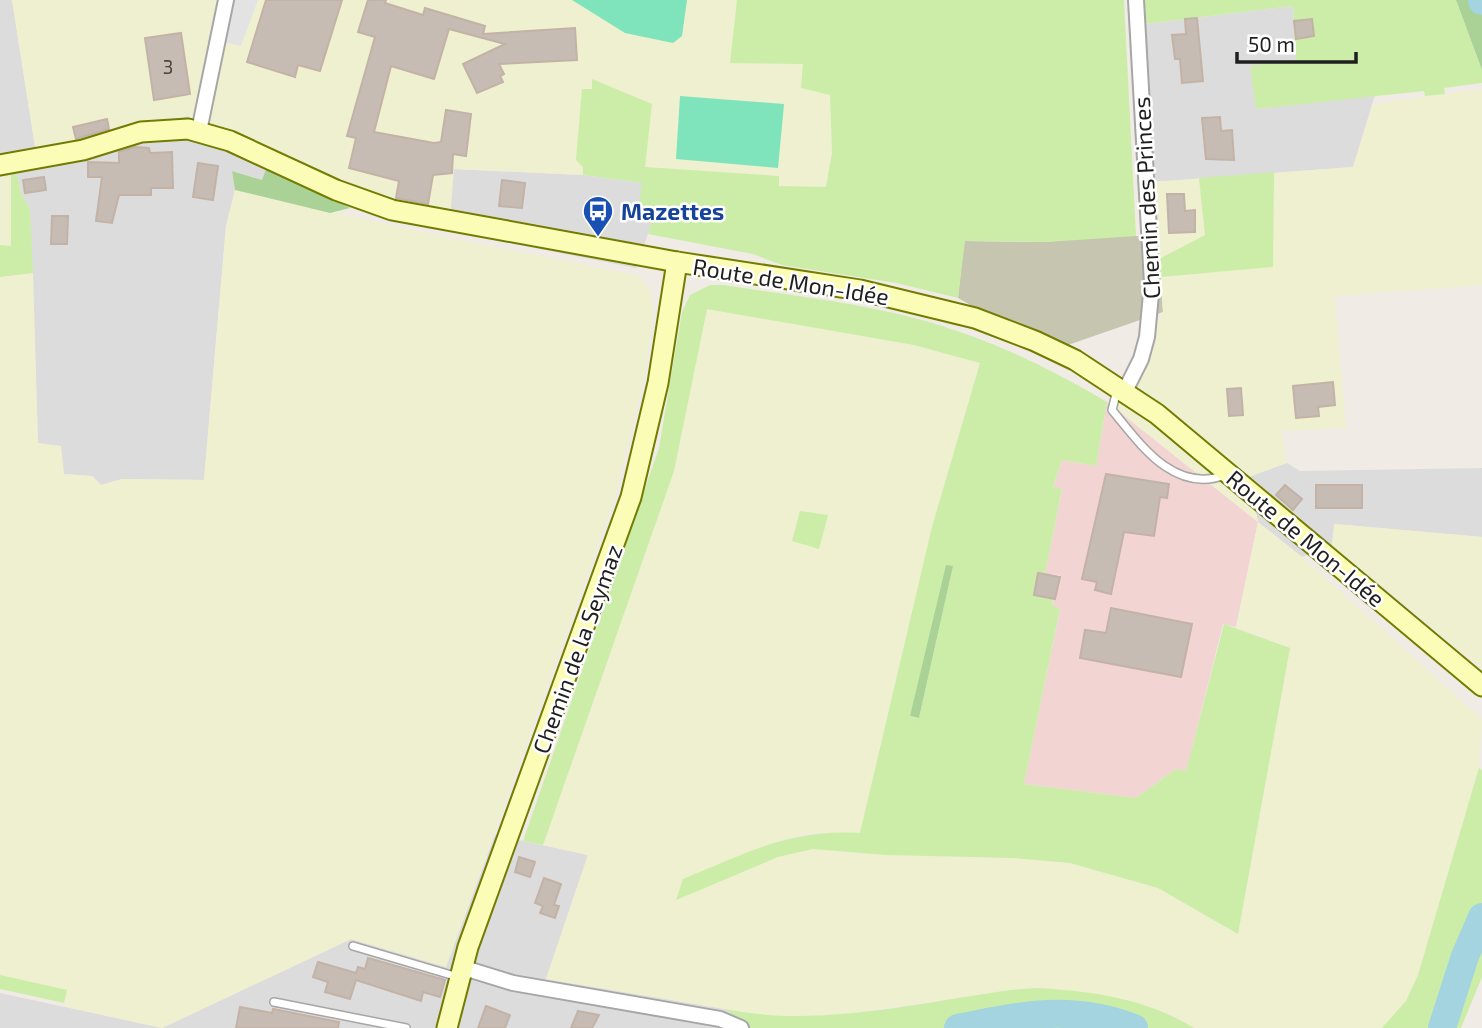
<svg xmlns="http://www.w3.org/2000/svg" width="1482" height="1028" font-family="'Exo 2',sans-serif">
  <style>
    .residential { fill: #dddcdc }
    .commercial { fill: #f2d4d3 }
    .construction { fill: #c6c5b0 }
    .farmland { fill: #eef0cf }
    .grass { fill: #cbeda8; fill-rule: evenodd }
    .forest { fill: #aad297 }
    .pitch { fill: #7fe4bb }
    .parking { fill: #e3e3e3 }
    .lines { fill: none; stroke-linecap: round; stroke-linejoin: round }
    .river { stroke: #a3d4e0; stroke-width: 28 }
    .building { fill: #c6bcb4; stroke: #c3b2a6; stroke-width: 2 }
    .lane-casing { stroke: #a6a6a6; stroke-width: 10 }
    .street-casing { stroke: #a6a6a6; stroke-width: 18 }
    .secondary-casing { stroke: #717c00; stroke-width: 23 }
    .lane { stroke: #fff; stroke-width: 7 }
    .street { stroke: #fff; stroke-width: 14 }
    .secondary { stroke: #fbfdb6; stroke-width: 19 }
    .labels { text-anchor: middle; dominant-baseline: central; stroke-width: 5; stroke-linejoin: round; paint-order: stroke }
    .number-label { font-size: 19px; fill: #494644 }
    .street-label { font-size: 23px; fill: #1f1f1f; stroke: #fff }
    .transit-label { font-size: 23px; font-weight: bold; fill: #164399; stroke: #fff; text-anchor: start }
  </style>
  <rect width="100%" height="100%" fill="#f0ece5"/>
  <g class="residential">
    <path d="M0 0H12L36 153 188 116 267 167 263 180 232 171 235 190 226 226 204 480 123 479 101 485 92 476 63 474 38 443 30 209 21 193 17 174 0 177Z"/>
    <path d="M1293 6 1296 60 1256 109 1375 95 1353 167 1153 182 1144 24Z"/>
    <path d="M453 169 583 175 642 183 653 220 636 268 449 231Z"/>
    <path d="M1287 463 1300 471 1482 468V537L1335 524 1332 545 1302 557 1258 522 1248 477Z"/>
    <path d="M495 835 588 855 546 979 725 1009 749 1028H0V993L162 1028 351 939 446 967Z"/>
  </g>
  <path class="commercial" d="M1107 402 1258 522 1236 627 1223 624 1186 772 1176 769 1136 798 1024 784 1060 610 1053 607 1052 599H1055L1060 575 1045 574 1062 490 1053 488 1062 460 1096 466Z"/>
  <path class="construction" d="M1115 235 1157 237 1163 312 1068 345 974 307 958 298 964 241 1047 242Z"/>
  <g class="farmland">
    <path d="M12 0H737L730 63 804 64 830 95 832 153 826 187 779 186V176L645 167 592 80V90L582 89 583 175 454 169 449 231 350 208 267 167 188 116 36 153Z"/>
    <path d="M1482 89V285L1335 296 1346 428 1281 431 1287 463 1248 477 1258 522 1302 557 1482 719 1479 768 1418 975 1406 1001 1386 1024 1382 1028H1194L1174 1016 1066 990 1038 988 1010 990 810 1019H785L546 979 588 855 543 845 674 471 707 308 914 345 980 362 932 527 860 833H806L775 842 683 879 677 899 778 857 813 849 886 855 1014 858 1070 863 1158 888 1238 934 1290 648 1236 627 1258 522 1107 402 1163 312 1153 182 1353 167 1373 104Z"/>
    <path d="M11 175V246L0 245 1 177Z"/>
    <path d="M235 190 434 235 639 276 651 291 653 318 644 377 614 500 446 967 351 939 162 1028 64 1006 66 990 0 975V277L33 273 38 443 61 446 64 474 92 476 101 485 122 479 204 480 226 226Z"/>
    <path d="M1334 524 1482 537V669L1332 545Z"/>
  </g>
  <g class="grass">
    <path d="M737 0H1124L1136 236 1047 242 965 241 958 298 896 283 782 265 753 254 648 234 652 220 638 213 642 183 583 175V167L576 160 582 89H592V79L652 104 645 167 779 176V186L826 187 832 153 830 95 801 88 803 64 730 63Z"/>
    <path d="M1143 0H1456L1482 70V83L1444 88 1445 94 1425 96 1424 91 1256 109 1250 66 1296 60 1293 6 1144 24Z"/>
    <path d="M1274 172 1273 267 1161 277 1159 259 1205 235 1199 178Z"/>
    <path d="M17 174 21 193 30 209 33 273 0 277V177V245L11 246V175Z"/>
    <path d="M710 285H723C788 295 855 302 918 319 985 337 1047 366 1107 402L1096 466 1062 460 1053 487 1062 489 1045 574 1038 573 1034 595 1052 599 1053 606 1060 609 1024 784 1136 798 1176 769 1186 771 1224 624 1290 648 1238 934 1158 888 1070 863 1014 858 886 855 813 849 778 857 676 900 683 879C748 853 788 829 860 833L932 527 980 363 914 345 707 309 674 471 543 845 523 841 659 448 682 312 690 295ZM953 566 919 718 911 717 910 716Z"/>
    <path d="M800 511 828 515 819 549 792 541Z"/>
    <path d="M1479 768 1482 770V977L1461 1028H1382L1406 1001 1418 975Z"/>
    <path d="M0 975 67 990 64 1003 0 989Z"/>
    <path d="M1037 988C1093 991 1147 999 1194 1028H749L725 1009C816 1028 918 1003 1010 990Z"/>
  </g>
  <g class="forest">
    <path d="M1456 0H1482V70Z"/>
    <path d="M267 167 350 208 330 213 235 190 232 171 262 180Z"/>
    <path d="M946 565 953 566 919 718 910 716Z"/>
  </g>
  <g class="pitch">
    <path d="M572 0H687L682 36 673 43 625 33Z"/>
    <path d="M680 96 784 104 778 168 676 159Z"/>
  </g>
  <path class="parking" d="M226 0H258L241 46 218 40Z"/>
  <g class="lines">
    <g class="river">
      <path d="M1482 0V1"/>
      <path d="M958 1028C1021 1015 1071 1004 1134 1028"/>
      <path d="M1442 1028 1465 956 1482 917"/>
    </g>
  </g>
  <g class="building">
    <path d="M266 0H342L320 71 298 65 295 77 247 62Z"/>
    <path d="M368 0H386L385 3 423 15 425 8 485 26 483 34 575 28 577 60 499 64 504 74 500 76 503 82 477 93 463 64 505 44 449 29 434 79 391 66 374 132 434 143 441 142 446 110 471 114 466 156 453 154 452 173 433 175 428 204 396 198 399 181 349 168 356 138 347 136 375 37 358 32Z"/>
    <path d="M1197 18 1203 81 1182 83 1180 59H1175L1172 35 1186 34 1185 19Z"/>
    <path d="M1312 19 1314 36 1296 39 1294 21Z"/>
    <path d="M181 33 190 94 154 100 145 38Z"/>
    <path d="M1220 117 1221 131 1232 130 1234 160 1206 159 1202 118Z"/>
    <path d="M107 119 109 129 76 139 73 127Z"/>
    <path d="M135 147 149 148 150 153 172 152 173 188H151V195H119L112 223 96 221 102 177H88V162L119 163V152Z"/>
    <path d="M198 163 218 166 213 200 193 197Z"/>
    <path d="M44 177 46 190 25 193 23 180Z"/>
    <path d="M502 180 525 183 522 208 499 206Z"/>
    <path d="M1167 194H1184L1185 211 1195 210V232L1169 233Z"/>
    <path d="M52 216H68L67 244H51Z"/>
    <path d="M1333 382 1335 405 1318 407 1319 416 1296 418 1293 386Z"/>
    <path d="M1241 388 1243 415 1229 416 1227 389Z"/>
    <path d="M1106 474 1169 484 1167 498 1160 497 1154 536 1124 532 1111 594 1095 590 1097 582 1082 579Z"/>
    <path d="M1285 485 1302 499 1293 510 1276 495Z"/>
    <rect x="1316" y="485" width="46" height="23"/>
    <path d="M1038 573 1060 577 1055 599 1034 595Z"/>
    <path d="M1111 608 1192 624 1181 677 1080 658 1085 630 1106 633Z"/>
    <path d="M519 857 535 862 530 877 515 872Z"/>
    <path d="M544 878 561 884 554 905 559 906 555 918 540 913 543 906 535 903Z"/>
    <path d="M368 958 445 980 440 997 423 992 421 1001 356 980 350 999 325 992 328 982 313 977 318 962 356 973 358 967 365 969Z"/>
    <path d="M486 1006 510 1015 505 1028H478Z"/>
    <path d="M240 1007 272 1013 273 1009 339 1022 338 1028H236Z"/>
    <path d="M578 1011 599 1015 592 1028H571Z"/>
  </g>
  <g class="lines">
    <g class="lane-casing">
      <g id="lane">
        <path d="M1117 390 1112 410C1141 445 1174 494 1225 475"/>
        <path d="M353 946 458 977"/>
        <path d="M274 1002 406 1028"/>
      </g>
    </g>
    <g class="street-casing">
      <g id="street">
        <path d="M199 131 226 0"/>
        <path d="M1125 391 1141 359 1147 337 1152 283 1136 0"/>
        <path d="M461 967 513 983 720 1019 741 1028"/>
      </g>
    </g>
    <g class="secondary-casing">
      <g id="secondary">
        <path d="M0 165 83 150 141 132 188 129 230 141 336 190 392 210 677 262 860 290 975 318 1035 341 1075 360 1157 414 1482 686"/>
        <path d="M447 1028 468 947 631 497 658 383 677 262"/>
      </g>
    </g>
    <use href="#lane" class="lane"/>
    <use href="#street" class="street"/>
    <use href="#secondary" class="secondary"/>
  </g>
  <defs>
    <g id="bus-pin" transform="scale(1.575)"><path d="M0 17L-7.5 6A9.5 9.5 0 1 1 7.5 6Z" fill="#1a4fb4" stroke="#fff"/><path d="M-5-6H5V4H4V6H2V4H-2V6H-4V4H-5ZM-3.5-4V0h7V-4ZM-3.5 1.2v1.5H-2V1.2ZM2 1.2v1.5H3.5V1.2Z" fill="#fff"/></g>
  </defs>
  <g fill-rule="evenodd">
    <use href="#bus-pin" x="598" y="211"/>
  </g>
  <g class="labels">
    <g class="number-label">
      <text x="168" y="66">3</text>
    </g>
    <g class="street-label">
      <text transform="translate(1146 198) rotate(-93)">Chemin des Princes</text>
      <text transform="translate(791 281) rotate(9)">Route de Mon-Idée</text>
      <text transform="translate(1306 538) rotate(40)">Route de Mon-Idée</text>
      <text transform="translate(577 649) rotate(-70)">Chemin de la Seymaz</text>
    </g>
    <g class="transit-label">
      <text x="621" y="211">Mazettes</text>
    </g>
  </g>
  <path d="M1237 52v10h119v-10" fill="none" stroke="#1f1f1f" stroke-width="3.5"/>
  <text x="1248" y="52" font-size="21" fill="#1f1f1f" stroke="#ffffff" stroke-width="5" paint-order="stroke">50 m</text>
</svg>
